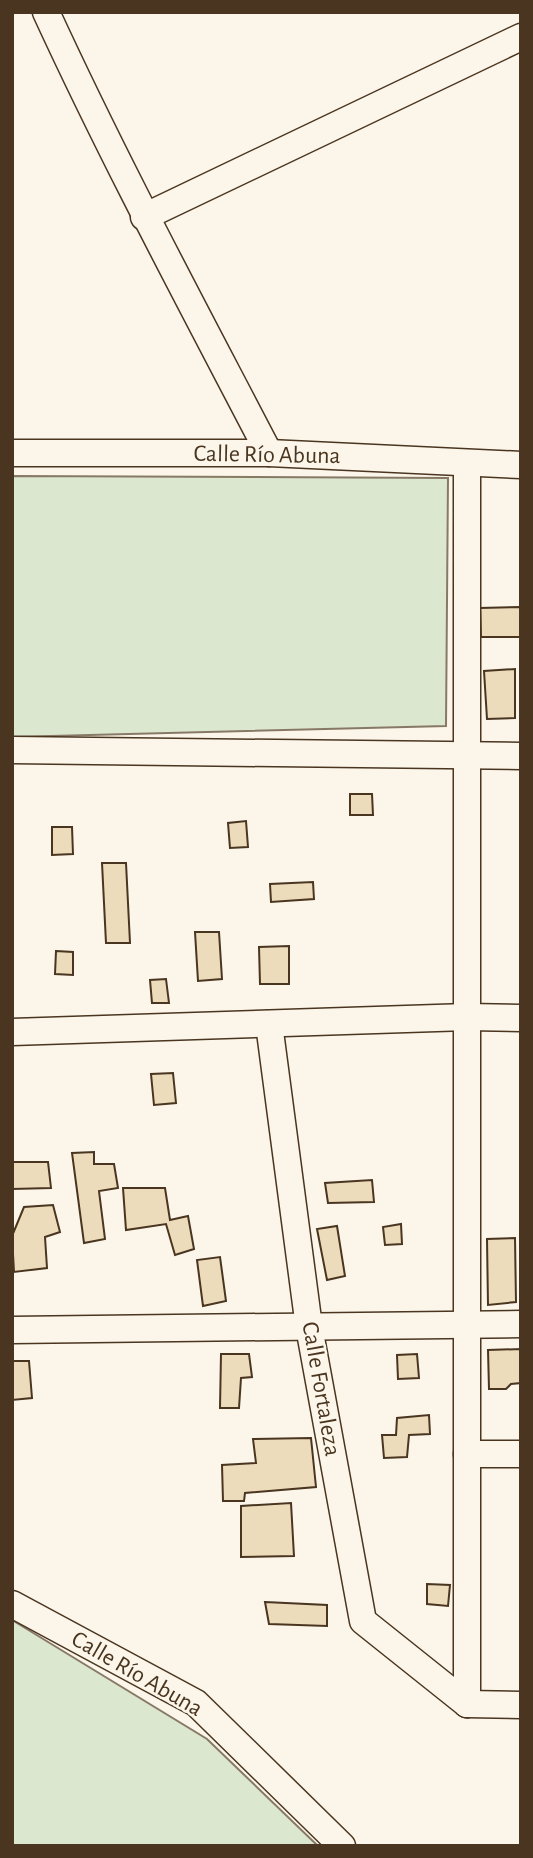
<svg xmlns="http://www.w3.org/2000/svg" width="533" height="1858" font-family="'Alegreya Sans',sans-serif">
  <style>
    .green { fill: #dce7d0; stroke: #887966; stroke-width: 2 }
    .building { fill: #ecdcbc; stroke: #4a3520; stroke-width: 2 }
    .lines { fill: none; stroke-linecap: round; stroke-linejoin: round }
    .street-casing { stroke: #4a3520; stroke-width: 29 }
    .street { stroke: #fbf6e9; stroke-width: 26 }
    .labels { text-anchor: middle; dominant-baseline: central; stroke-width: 5; stroke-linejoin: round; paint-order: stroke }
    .street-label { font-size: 24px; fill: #4a3520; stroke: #fbf6e9 }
  </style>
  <rect width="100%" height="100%" fill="#fbf6e9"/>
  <g class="green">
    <path d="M12 476 448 478 446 726 12 737Z"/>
    <path d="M12 1620 207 1739 318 1846H12Z"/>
  </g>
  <g class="building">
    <path d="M521 607V637H481L480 608Z"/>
    <path d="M515 669V718L487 719 484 671Z"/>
    <path d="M350 794H372L373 815H350Z"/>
    <path d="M246 821 248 847 230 848 228 823Z"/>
    <path d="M52 827H72L73 854 52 855Z"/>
    <path d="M102 863H126L130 943H106Z"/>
    <path d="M313 882 314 899 271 902 270 884Z"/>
    <path d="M195 932H219L222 979 198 981Z"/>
    <path d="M289 946V984H260L259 947Z"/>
    <path d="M56 951 73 952V975L55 974Z"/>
    <path d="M166 979 169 1003H152L150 980Z"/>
    <path d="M173 1073 176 1103 154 1105 151 1074Z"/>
    <path d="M94 1152V1164H114L118 1188 99 1191 105 1239 84 1243 72 1153Z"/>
    <path d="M12 1162H48L51 1188 12 1189Z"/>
    <path d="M372 1180 374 1202 328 1203 325 1183Z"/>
    <path d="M123 1188H165L170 1220 188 1216 194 1249 175 1255 166 1224 126 1230Z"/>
    <path d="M53 1205 60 1232 45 1237 47 1268 14 1272 12 1236 24 1207Z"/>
    <path d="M401 1224 402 1244 385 1245 383 1227Z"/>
    <path d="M337 1226 345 1276 327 1280 317 1229Z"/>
    <path d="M515 1238 516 1302 488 1305 487 1239Z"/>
    <path d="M220 1257 226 1301 203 1306 197 1260Z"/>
    <path d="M521 1349V1383L511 1384 506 1389H489L488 1350Z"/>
    <path d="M221 1354H249L252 1377 241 1378 239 1408H220Z"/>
    <path d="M417 1354 419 1378 398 1379 397 1355Z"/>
    <path d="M12 1361H29L32 1398 12 1400Z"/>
    <path d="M429 1415 430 1434 409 1435 407 1457 384 1458 382 1435H396L397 1418Z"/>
    <path d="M311 1438 316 1487 245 1493 244 1501H223L222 1465 256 1463 253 1439Z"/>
    <path d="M291 1503 294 1556 241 1557V1506Z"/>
    <path d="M427 1584 450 1585 448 1606 427 1604Z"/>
    <path d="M265 1602 327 1605V1626L269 1624Z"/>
  </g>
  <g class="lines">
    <g class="street-casing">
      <g id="street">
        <path d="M46 12C115 162 193 307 269 453"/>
        <path d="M144 217 521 37"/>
        <path d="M12 453H269L521 465"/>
        <path d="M12 750 521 756"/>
        <path d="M269 1024 309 1327 363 1621 467 1704"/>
        <path d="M12 1032 467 1017 521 1018"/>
        <path d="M12 1330 521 1324"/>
        <path d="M467 1454H521"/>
        <path d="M12 1604 196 1703 342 1846"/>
        <path d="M467 1704V463"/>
        <path d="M467 1704 521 1705"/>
      </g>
    </g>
    <use href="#street" class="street"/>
  </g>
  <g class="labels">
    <g class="street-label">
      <text transform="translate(267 455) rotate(1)">Calle Río Abuna</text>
      <text transform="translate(321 1389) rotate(80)">Calle Fortaleza</text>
      <text transform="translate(137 1674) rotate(30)">Calle Río Abuna</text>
    </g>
  </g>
  <rect width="533" height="1858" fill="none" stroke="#4a3520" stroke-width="28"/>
</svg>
